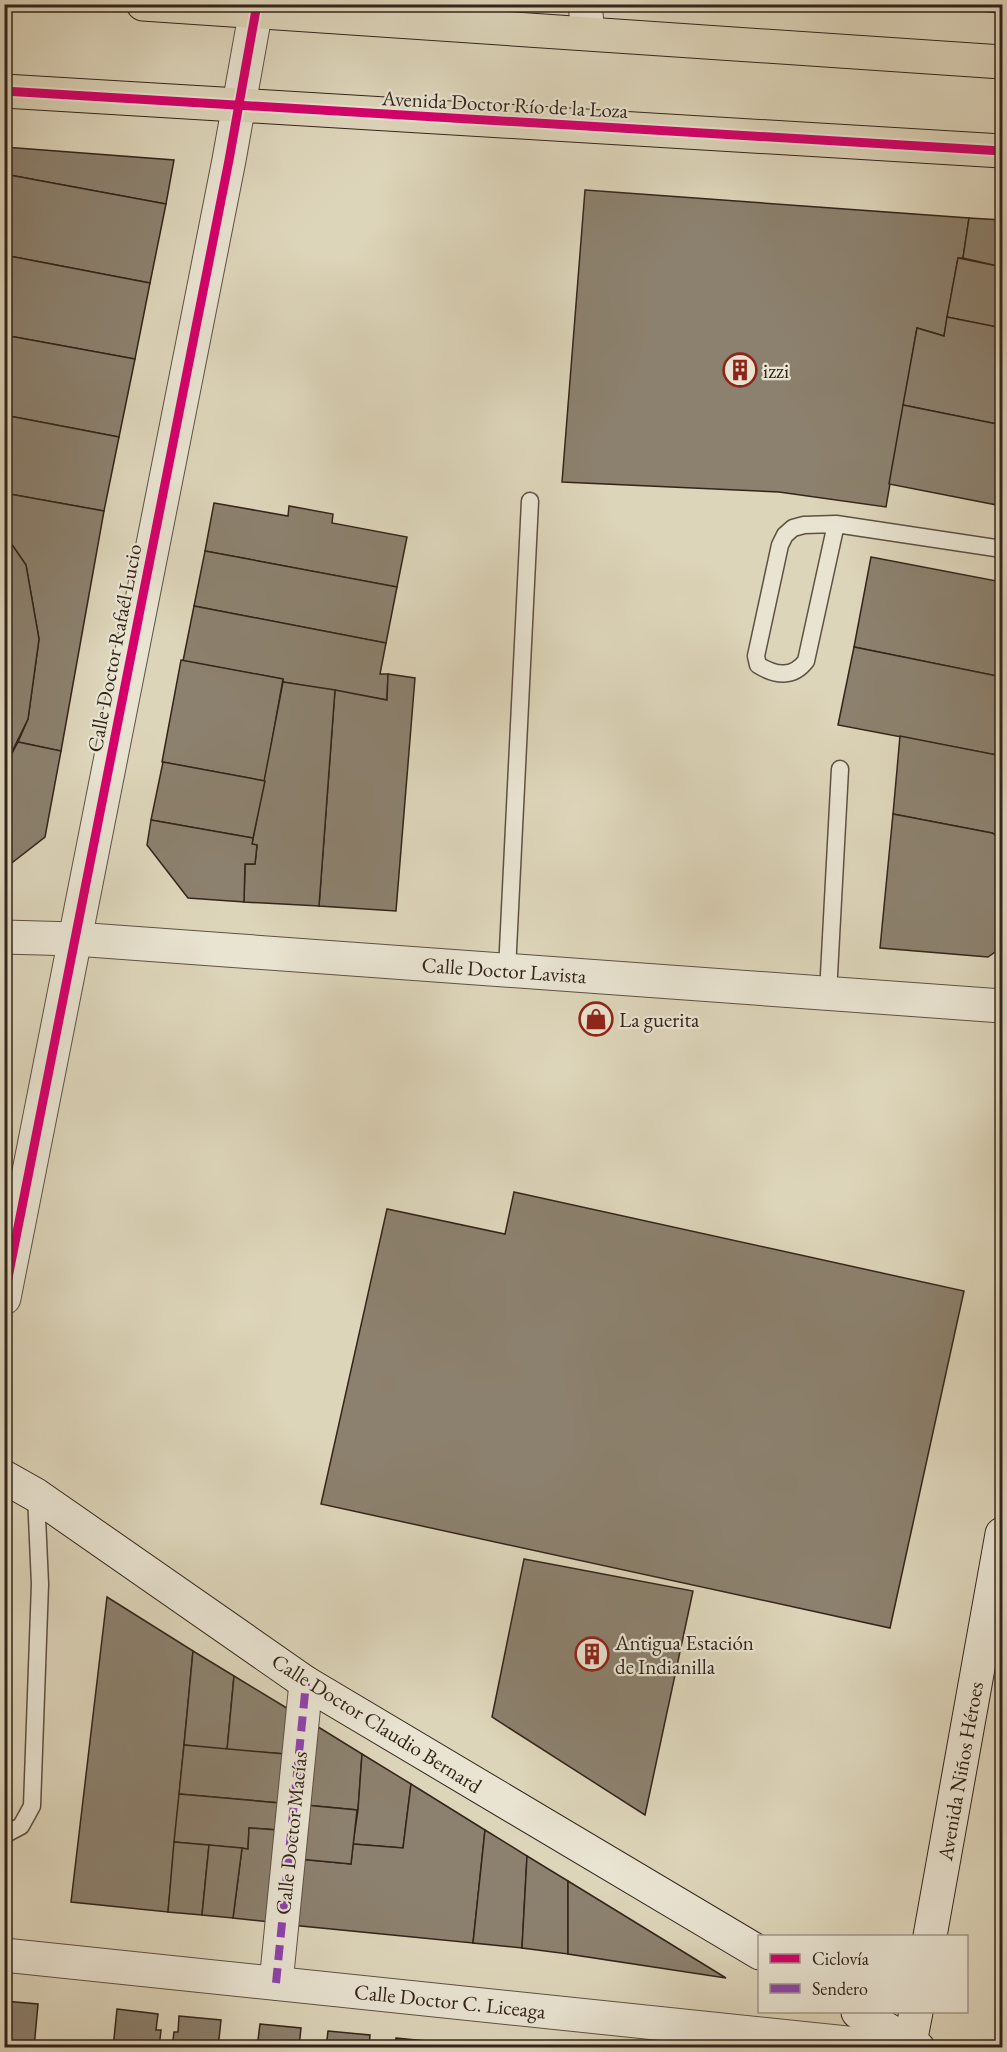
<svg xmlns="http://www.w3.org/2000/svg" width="1007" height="2052" font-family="'EB Garamond',serif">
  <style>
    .building { fill: #8c816e; stroke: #34251b; stroke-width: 1.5 }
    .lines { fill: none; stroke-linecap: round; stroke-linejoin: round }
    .lane-casing { stroke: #5e5143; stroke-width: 19 }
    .street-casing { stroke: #5e5143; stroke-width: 35 }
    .secondary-casing { stroke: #34251b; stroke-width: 35 }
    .primary-casing { stroke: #34251b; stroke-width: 35 }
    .lane { stroke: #e9e4d2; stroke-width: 16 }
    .street { stroke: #e9e4d2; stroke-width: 33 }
    .secondary { stroke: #e9e4d2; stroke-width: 33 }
    .primary { stroke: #ddd5ba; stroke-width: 33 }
    .quiet { stroke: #8e44ad; stroke-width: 8; stroke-dasharray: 15 8; stroke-linecap: butt }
    .cycleway-casing { stroke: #e9e4d2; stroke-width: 13 }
    .cycleway { stroke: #d6006c; stroke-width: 9 }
    .labels { text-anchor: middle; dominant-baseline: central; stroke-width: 4.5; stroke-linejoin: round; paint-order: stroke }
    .street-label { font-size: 21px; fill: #34251b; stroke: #e9e4d2 }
    .poi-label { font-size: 21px; fill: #34251b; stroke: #e9e4d2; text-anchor: start }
  </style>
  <rect width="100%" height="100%" fill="#ddd5ba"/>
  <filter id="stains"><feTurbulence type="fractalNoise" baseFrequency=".00333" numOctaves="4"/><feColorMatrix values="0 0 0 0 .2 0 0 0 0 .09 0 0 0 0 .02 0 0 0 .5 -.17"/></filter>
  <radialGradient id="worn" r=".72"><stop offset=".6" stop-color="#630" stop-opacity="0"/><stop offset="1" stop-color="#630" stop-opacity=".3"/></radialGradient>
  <g class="building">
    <path d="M898 4H1002V13Z"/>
    <path d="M4 147 174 160 166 204 4 174Z"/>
    <path d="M4 174 166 204 150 283 4 255Z"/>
    <path d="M585 190 969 218 963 258H958L944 336 917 328 886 507 779 492 562 482Z"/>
    <path d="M969 218 1002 220V267L963 258Z"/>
    <path d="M4 255 150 283 135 359 4 335Z"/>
    <path d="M958 258 1002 267V328L947 317Z"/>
    <path d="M947 317 1002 328V425L903 405 917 328 944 336Z"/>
    <path d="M4 335 135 359 119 437 4 415Z"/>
    <path d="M903 405 1002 425V506L889 484Z"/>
    <path d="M4 415 119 437 104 511 4 493Z"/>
    <path d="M4 493 104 511 61 751 18 742 28 719 39 639 26 565 4 533Z"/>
    <path d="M214 503 288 516 289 506 333 514 332 523 407 537 397 587 205 551Z"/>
    <path d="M4 533 26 565 39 639 28 719 4 768Z"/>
    <path d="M205 551 397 587 386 643 194 606Z"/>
    <path d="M871 557 1002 582V677L854 647Z"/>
    <path d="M194 606 386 643 380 674H388L387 700 283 682V679L183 661Z"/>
    <path d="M854 647 1002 677V756L838 725Z"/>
    <path d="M181 660 283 679 265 781 162 762Z"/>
    <path d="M388 674 415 678 396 911 319 906 335 690 387 700Z"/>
    <path d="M283 682 335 690 319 906 244 902 245 864H255L257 845 252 844Z"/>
    <path d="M900 736 1002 756V838L992 833 893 814Z"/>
    <path d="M18 742 61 751 45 837 4 869V768Z"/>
    <path d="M163 762 265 781 253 838 151 820Z"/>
    <path d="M893 814 992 833 1002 838V947L988 957 880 948Z"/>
    <path d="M151 820 253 838 252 844 257 845 255 864H245L244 902 188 898 147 845Z"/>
    <path d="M514 1192 964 1291 890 1628 321 1504 387 1209 505 1234Z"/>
    <path d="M524 1559 693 1591 645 1815 492 1717Z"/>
    <path d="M107 1597 193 1651 168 1912 71 1902Z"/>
    <path d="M193 1651 234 1676 227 1750 184 1745Z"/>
    <path d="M234 1676 290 1710 285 1754 227 1750Z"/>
    <path d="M315 1725 362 1754 358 1810 305 1805Z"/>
    <path d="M184 1745 285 1754 280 1803 179 1794Z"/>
    <path d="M362 1754 411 1784 403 1848 353 1844 358 1810Z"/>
    <path d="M411 1784 485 1830 473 1943 291 1925 299 1859 351 1864 353 1844 403 1848Z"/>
    <path d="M179 1794 280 1803 278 1830 249 1828 248 1849 174 1842Z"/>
    <path d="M305 1805 357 1810 351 1864 299 1859Z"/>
    <path d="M249 1828 278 1830 270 1922 233 1918 242 1848 248 1849Z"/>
    <path d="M485 1830 527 1856 522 1948 473 1943Z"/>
    <path d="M174 1842 209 1845 202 1915 168 1912Z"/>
    <path d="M209 1845 242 1848 233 1918 202 1915Z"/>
    <path d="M527 1856 568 1881V1954L522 1948Z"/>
    <path d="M568 1881 726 1978 568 1954Z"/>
    <path d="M4 2001 38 2004 34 2048H4Z"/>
    <path d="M117 2009 158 2014 156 2030H161L159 2048H113Z"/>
    <path d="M179 2016 221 2020 218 2048H172L174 2032H178Z"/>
    <path d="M260 2024 301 2028 299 2047 302 2048H257Z"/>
    <path d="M328 2031 370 2035 369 2048H326Z"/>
    <path d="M396 2038 498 2048H395Z"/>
  </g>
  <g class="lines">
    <g class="lane-casing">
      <g id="lane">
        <path d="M836 524 806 661C793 678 776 676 758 665L756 656 780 545 785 535 793 528 804 525 836 524 1002 549"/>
        <path d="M507 970 530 501"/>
        <path d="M828 993 840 769"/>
        <path d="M4 1835 21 1826 32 1806 40 1584 36 1495"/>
      </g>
    </g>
    <g class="street-casing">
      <g id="street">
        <path d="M585 4 588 33"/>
        <path d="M4 937 75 939 1002 1006"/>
        <path d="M4 1298 229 160 257 4"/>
        <path d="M4 1955 895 2048"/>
        <path d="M276 1983 306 1683"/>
      </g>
    </g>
    <g class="secondary-casing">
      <g id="secondary">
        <path d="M4 1477 36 1495 306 1683 760 1953"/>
        <path d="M930 1936 1002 1534"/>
        <path d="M858 2012 918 2048"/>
        <path d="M909 2048 916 2012"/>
      </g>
    </g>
    <g class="primary-casing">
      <g id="primary">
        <path d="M143 4 1002 62"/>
        <path d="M4 91 1002 151"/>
      </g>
    </g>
    <use href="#lane" class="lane"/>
    <use href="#street" class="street"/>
    <use href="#secondary" class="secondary"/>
    <use href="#primary" class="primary"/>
    <path class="quiet" d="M276 1983 306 1683"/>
    <g class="cycleway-casing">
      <g id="cycleway">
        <path d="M4 91 1002 151"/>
        <path d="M4 1298 229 160 257 4"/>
      </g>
    </g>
    <use href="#cycleway" class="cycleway"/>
  </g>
  <defs>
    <g id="building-ring" transform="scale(1.725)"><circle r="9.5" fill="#e9e4d2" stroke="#8f2418" stroke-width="1.5"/><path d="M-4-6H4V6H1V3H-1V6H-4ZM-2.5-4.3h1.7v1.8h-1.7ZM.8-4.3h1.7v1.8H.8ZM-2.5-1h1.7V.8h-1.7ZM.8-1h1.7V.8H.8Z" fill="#8f2418"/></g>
    <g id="shop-ring" transform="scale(1.725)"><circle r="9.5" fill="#e9e4d2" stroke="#8f2418" stroke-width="1.5"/><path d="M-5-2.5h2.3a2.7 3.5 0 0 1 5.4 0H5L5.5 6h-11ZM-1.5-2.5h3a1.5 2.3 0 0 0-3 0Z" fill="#8f2418"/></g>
  </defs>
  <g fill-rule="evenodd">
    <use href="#building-ring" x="740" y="370"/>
    <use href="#shop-ring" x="596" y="1019"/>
    <use href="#building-ring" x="592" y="1654"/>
  </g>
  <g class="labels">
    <g class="street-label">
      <text transform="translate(505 104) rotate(3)">Avenida Doctor Río de la Loza</text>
      <text transform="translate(114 648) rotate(-79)">Calle Doctor Rafaél Lucio</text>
      <text transform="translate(504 970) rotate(4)">Calle Doctor Lavista</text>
      <text transform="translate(377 1723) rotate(32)">Calle Doctor Claudio Bernard</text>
      <text transform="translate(960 1771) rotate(-80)">Avenida Niños Héroes</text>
      <text transform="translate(291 1833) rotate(-84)">Calle Doctor Macías</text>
      <text transform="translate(450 2001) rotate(6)">Calle Doctor C. Liceaga</text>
    </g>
    <g class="poi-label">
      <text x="763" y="370">izzi</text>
      <text x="619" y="1019">La guerita</text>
      <text x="615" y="1642">Antigua Estación<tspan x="615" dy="24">de Indianilla</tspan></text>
    </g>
  </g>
  <rect width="1007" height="2052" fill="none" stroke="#ddd5ba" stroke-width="24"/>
  <rect x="6" y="6" width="995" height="2040" fill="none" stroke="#34251b" stroke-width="3"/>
  <rect x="12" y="12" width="983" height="2028" fill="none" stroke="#34251b" stroke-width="1.5"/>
  <rect x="758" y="1935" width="210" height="78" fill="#e9e4d2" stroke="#a19889" stroke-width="1.5"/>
  <rect x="770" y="1954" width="30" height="9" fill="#d6006c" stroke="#a19889" stroke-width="1.5"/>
  <text x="812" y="1965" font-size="18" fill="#34251b">Ciclovía</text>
  <rect x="770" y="1984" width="30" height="9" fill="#8e44ad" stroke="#a19889" stroke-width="1.5"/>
  <text x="812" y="1995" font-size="18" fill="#34251b">Sendero</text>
  <rect width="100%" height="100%" filter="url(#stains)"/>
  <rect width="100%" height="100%" fill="url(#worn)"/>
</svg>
